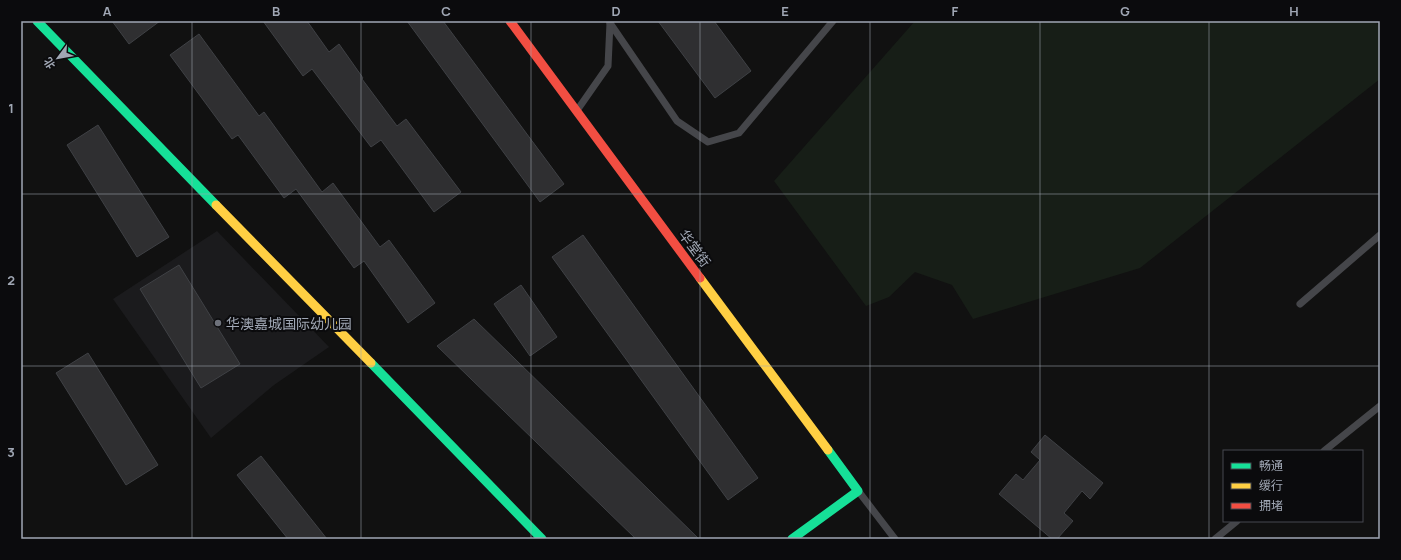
<svg xmlns="http://www.w3.org/2000/svg" width="1401" height="560" font-family="Manrope,'Noto Sans SC',sans-serif">
  <style>
    .built { fill: #1b1b1d }
    .green { fill: #171e17 }
    .building { fill: #2f2f31; stroke: #3f4145 }
    .lines { fill: none; stroke-linecap: round; stroke-linejoin: round }
    .lane { stroke: #45464a; stroke-width: 7 }
    .fast { stroke: #16e098; stroke-width: 9 }
    .slow { stroke: #ffcf43; stroke-width: 9 }
    .jam { stroke: #f24e42; stroke-width: 9 }
    .grid { fill: none; stroke: #a0a7b4; stroke-width: 1; stroke-opacity: 0.55 }
    .poi-dot { fill: #6e727b; stroke: #0b0b0d; stroke-width: 1.5 }
    .labels { text-anchor: middle; dominant-baseline: central; stroke-width: 4; stroke-linejoin: round; paint-order: stroke }
    .street-label { font-size: 14px; fill: #a0a7b4; stroke: #0b0b0d }
    .poi-label { font-size: 14px; fill: #a0a7b4; stroke: #0b0b0d; text-anchor: start }
    .neatline { fill: none; stroke: #a0a7b4; stroke-width: 1.5 }
    .grid-label { font-size: 13px; text-anchor: middle; font-weight: bold; fill: #a0a7b4 }
  </style>
  <rect width="100%" height="100%" fill="#111"/>
  <path class="built" d="M217 231 329 347 274 385 211 438 113 299Z"/>
  <path class="green" d="M915 21H1375L1380 27V79L1140 268 973 319 952 285 915 272 889 297 866 306 774 181Z"/>
  <g class="building">
    <path d="M112 21H160L129 44Z"/>
    <path d="M263 21H307L329 52 339 44 363 78 362 79 397 126 406 119 461 192 434 212 381 140 371 147 312 69 303 76Z"/>
    <path d="M407 21H443L564 184 540 202Z"/>
    <path d="M658 21H714L751 71 715 98Z"/>
    <path d="M199 34 259 116 264 112 322 192 333 183 380 247 389 240 435 303 408 323 364 261 354 268 296 189 284 198 238 135 232 139 170 55Z"/>
    <path d="M98 125 169 237 137 257 67 145Z"/>
    <path d="M583 235 758 478 728 500 552 257Z"/>
    <path d="M179 265 240 364 201 388 140 289Z"/>
    <path d="M521 285 557 337 530 356 494 304Z"/>
    <path d="M474 319 514 358 699 539H636L437 346Z"/>
    <path d="M88 353 158 465 126 485 56 373Z"/>
    <path d="M1045 435 1103 483 1090 499 1082 491 1064 513 1073 521 1057 539H1052L999 494 1016 474 1023 480 1040 460 1031 452Z"/>
    <path d="M261 456 327 539H288L237 475Z"/>
  </g>
  <g class="lines">
    <g class="lane">
      <path d="M610 23 677 121 708 142 739 133 833 21"/>
      <path d="M578 109 608 66 610 23"/>
      <path d="M1300 304 1380 235"/>
      <path d="M1324 451 1380 406"/>
      <path d="M859 492 895 539"/>
      <path d="M1215 539 1237 521"/>
    </g>
    <g class="fast">
      <path d="M37 21 216 205"/>
      <path d="M371 363 542 539"/>
      <path d="M792 539 858 491 828 450"/>
    </g>
    <g class="slow">
      <path d="M216 205 371 363"/>
      <path d="M700 278 828 450"/>
    </g>
    <path class="jam" d="M510 21 700 278"/>
  </g>
  <path class="grid" d="M192 21V539M361 21V539M531 21V539M700 21V539M870 21V539M1040 21V539M1209 21V539M21 194H1380M21 366H1380"/>
  <circle class="poi-dot" cx="218" cy="323" r="4"/>
  <g class="labels">
    <g class="street-label">
      <text transform="translate(695 248) rotate(53)">华堂街</text>
    </g>
    <g class="poi-label">
      <text x="226" y="323">华澳嘉城国际幼儿园</text>
    </g>
  </g>
  <rect width="1401" height="560" fill="none" stroke="#0b0b0d" stroke-width="44"/>
  <rect x="1223" y="450" width="140" height="72" fill="#0b0b0d" stroke="#474950"/>
  <rect x="1231" y="463" width="20" height="6" fill="#16e098" stroke="#474950"/>
  <text x="1259" y="470" font-size="12" fill="#a0a7b4">畅通</text>
  <rect x="1231" y="483" width="20" height="6" fill="#ffcf43" stroke="#474950"/>
  <text x="1259" y="490" font-size="12" fill="#a0a7b4">缓行</text>
  <rect x="1231" y="503" width="20" height="6" fill="#f24e42" stroke="#474950"/>
  <text x="1259" y="510" font-size="12" fill="#a0a7b4">拥堵</text>
  <g transform="translate(58 58) rotate(238)" stroke="#0b0b0d" stroke-width="3" paint-order="stroke">
  <path d="M0-3L7 15L0 10L-7 15Z" fill="#a0a7b4"/>
  <text y="-6" font-size="11" font-weight="bold" text-anchor="middle" fill="#a0a7b4">北</text>
  </g>
  <rect x="22" y="22" width="1357" height="516" class="neatline"/>
  <g class="grid-label">
    <text x="107" y="16">A</text>
    <text x="276" y="16">B</text>
    <text x="446" y="16">C</text>
    <text x="616" y="16">D</text>
    <text x="785" y="16">E</text>
    <text x="955" y="16">F</text>
    <text x="1125" y="16">G</text>
    <text x="1294" y="16">H</text>
    <text x="11" y="113">1</text>
    <text x="11" y="285">2</text>
    <text x="11" y="457">3</text>
  </g>
</svg>
